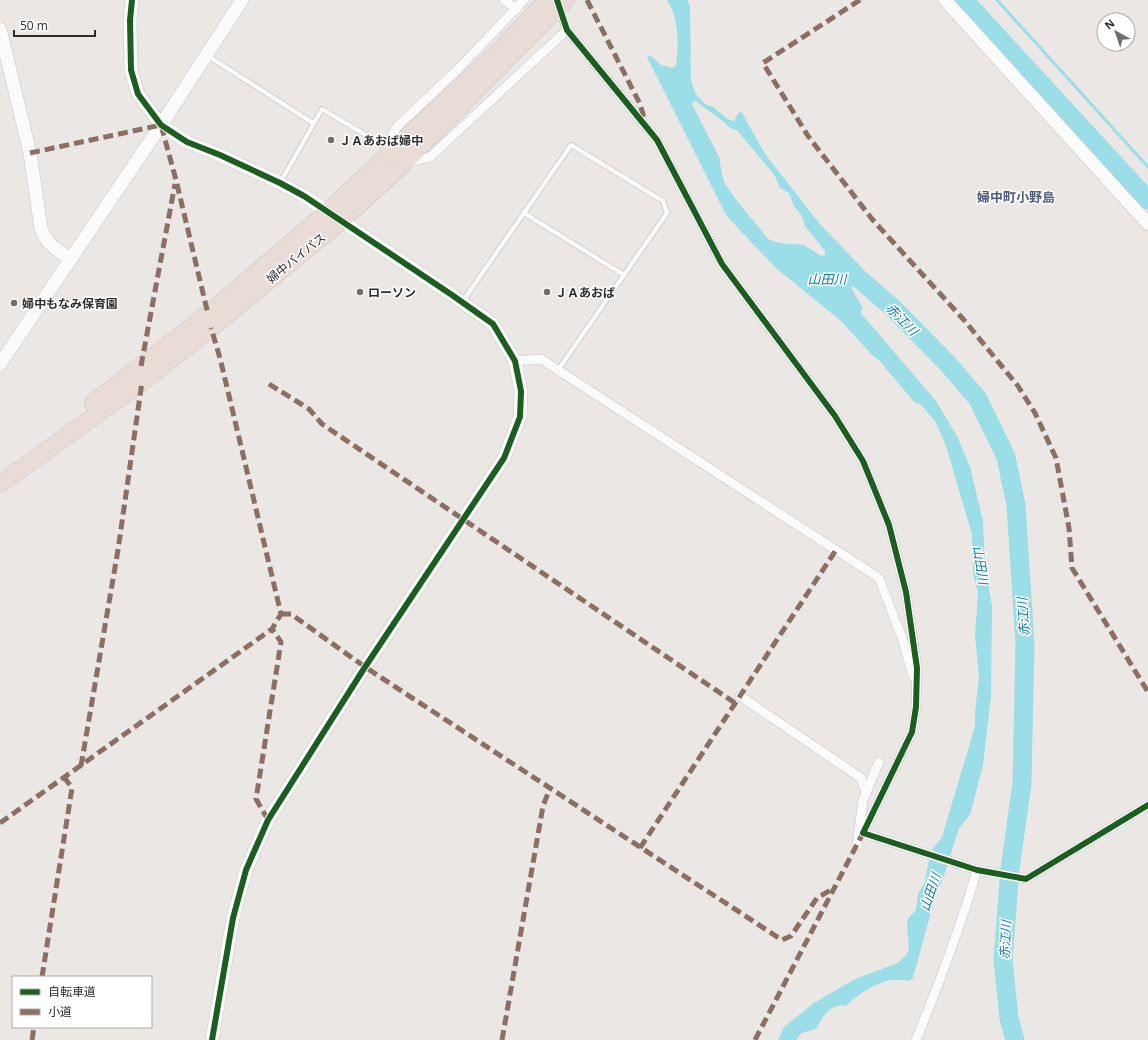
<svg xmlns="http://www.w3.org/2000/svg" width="1148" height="1040" font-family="'Open Sans','Noto Sans JP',sans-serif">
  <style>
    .water { fill: #9bdee8; fill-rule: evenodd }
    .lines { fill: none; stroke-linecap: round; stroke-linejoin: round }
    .stream { stroke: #9bdee8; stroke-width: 3 }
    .river { stroke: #9bdee8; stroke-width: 19 }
    .street-tunnel { stroke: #c5c2bf; stroke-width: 9; stroke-dasharray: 9 4.5; stroke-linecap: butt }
    .lane-casing { stroke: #c7c6c6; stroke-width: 6 }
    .street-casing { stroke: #c7c6c6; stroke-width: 10 }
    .secondary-casing { stroke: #c7c6c6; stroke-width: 14 }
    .highway-casing { stroke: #c6c4c3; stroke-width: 18 }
    .lane { stroke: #fcfbfb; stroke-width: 4.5 }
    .street { stroke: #fcfbfb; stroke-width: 9 }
    .secondary { stroke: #fcfbfb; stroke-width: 13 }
    .highway { stroke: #e9dcd6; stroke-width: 17 }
    .quiet { stroke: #8d6e63; stroke-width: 5; stroke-dasharray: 10 5; stroke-linecap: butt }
    .cycleway-casing { stroke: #fff; stroke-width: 8 }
    .cycleway { stroke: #1b5e20; stroke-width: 6 }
    .poi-dot { fill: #706e6d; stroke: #fff; stroke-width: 1.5 }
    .labels { text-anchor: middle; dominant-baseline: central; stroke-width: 3; stroke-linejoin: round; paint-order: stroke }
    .poi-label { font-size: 12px; font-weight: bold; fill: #2d2d2d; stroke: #fff; text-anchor: start }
    .street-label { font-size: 12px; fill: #2d2d2d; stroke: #fff }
    .neighbourhood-label { font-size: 13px; font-weight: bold; fill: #4f5d7d; stroke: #fff }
    .water-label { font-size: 13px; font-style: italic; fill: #147d9b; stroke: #fff }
  </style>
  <rect width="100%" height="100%" fill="#ebe7e4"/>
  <path class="water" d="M667 0H687L690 6 691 80 695 93 705 104 713 107 729 120 734 121 737 115 741 111 765 154 819 223 863 269 850 282C851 291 859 299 863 308L860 312 936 401 957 436 970 467 983 521 985 567 992 606 991 696 983 765 970 815 959 828 943 879 936 894 913 978 909 981C883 975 864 991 845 1006 830 1003 822 1018 816 1029L801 1033 796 1040H778L784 1027 814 1003 855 979 898 963 907 954 909 949 907 925 908 919 916 910 918 894 925 882 930 853 942 837 975 726V713L979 677 975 636 978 593 973 573 972 534 945 443 935 421 920 404 914 402 880 361 872 355 841 321 776 268 752 243 726 215 647 57 650 55 661 65 672 68 676 66C679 44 679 18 667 0ZM694 100 724 122 730 128 737 130 775 176 780 188 789 193 794 206 802 216 805 226 825 251V255L821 256 804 245 779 243 768 239 734 197 724 182 720 163V159L692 104Z"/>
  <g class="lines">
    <path class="stream" d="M997 0 1148 167"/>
    <g class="river">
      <path d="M964 0 1148 200"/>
      <path d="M831 282 856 276 894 309 947 363 978 399 1006 457 1016 505 1025 644 1022 783 1010 869 1003 960 1009 1018 1015 1040"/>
    </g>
    <path class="street-tunnel" d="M558 5 567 30"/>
    <g class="lane-casing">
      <g id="lane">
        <path d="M208 56 313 123"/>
        <path d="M280 183 322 109 389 149"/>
        <path d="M524 213 624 275"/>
        <path d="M463 301 571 145 663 201 667 213 558 370"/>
      </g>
    </g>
    <g class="street-casing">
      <g id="street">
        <path d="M504 0 517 9"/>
        <path d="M392 150 390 139 397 127 459 68 524 0"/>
        <path d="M408 163 430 157 567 30 657 140 722 264 835 416 863 461 889 525 906 592 917 668 916 707 912 732 863 833 977 870 1026 879 1148 805"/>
        <path d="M515 361 541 359 879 578 903 641 913 676"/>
        <path d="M740 696 861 778 866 792"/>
        <path d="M857 845 863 800 879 762"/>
        <path d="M916 1040C939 984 960 928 977 870"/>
      </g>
    </g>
    <g class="secondary-casing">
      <g id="secondary">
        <path d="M132 0 130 20 131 70 138 94 161 125 187 142 220 155 280 183 304 196 452 295 493 324 515 361 521 391 520 417 504 458 365 667 268 820 246 870 233 918 212 1040"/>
        <path d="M945 0 1148 224"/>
        <path d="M0 29 30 153 41 228C47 245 56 249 71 259"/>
        <path d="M0 364 161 125 242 0"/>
      </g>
    </g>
    <g class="highway-casing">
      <g id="highway">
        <path d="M93 403 208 314 327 212 503 47 547 0"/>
        <path d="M0 484 142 382 211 328 341 221 401 166 566 0"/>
      </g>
    </g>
    <use href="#lane" class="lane"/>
    <use href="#street" class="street"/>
    <use href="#secondary" class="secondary"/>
    <use href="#highway" class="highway"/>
    <g class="quiet">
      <path d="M587 0 640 104 645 121"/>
      <path d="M860 0 763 63 808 136 872 219 964 320 1018 386 1035 413 1056 458 1069 528 1072 568 1148 692"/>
      <path d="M30 153 161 125 176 180 208 314"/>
      <path d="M141 366 175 184"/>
      <path d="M269 384 309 409 322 424 735 703"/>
      <path d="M281 614H291L365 667 782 940 791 936 817 898 834 888"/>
      <path d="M81 766 118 550 142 382"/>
      <path d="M268 820 256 799 281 642 272 629"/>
      <path d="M0 823 272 629 281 614 220 358 211 328"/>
      <path d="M640 848 836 550"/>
      <path d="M42 977 72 788 64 777"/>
      <path d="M32 1040 34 1027"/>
      <path d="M502 1040 543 806 550 788"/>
      <path d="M755 1040 863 833"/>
    </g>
    <g class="cycleway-casing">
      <g id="cycleway">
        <path d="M132 0 130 20 131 70 138 94 161 125 187 142 220 155 280 183 304 196 452 295 493 324 515 361 521 391 520 417 504 458 365 667 268 820 246 870 233 918 212 1040"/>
        <path d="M557 0 567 30 657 140 722 264 835 416 863 461 889 525 906 592 917 668 916 707 912 732 863 833 977 870 1026 879 1148 805"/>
      </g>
    </g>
    <use href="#cycleway" class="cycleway"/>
  </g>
  <g class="poi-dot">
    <circle cx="331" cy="140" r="4"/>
    <circle cx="360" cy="292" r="4"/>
    <circle cx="547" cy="292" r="4"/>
    <circle cx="14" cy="303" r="4"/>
  </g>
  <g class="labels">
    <g class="poi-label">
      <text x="339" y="140">ＪＡあおば婦中</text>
      <text x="368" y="292">ローソン</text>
      <text x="555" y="292">ＪＡあおば</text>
      <text x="22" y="303">婦中もなみ保育園</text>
    </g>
    <g class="street-label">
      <text transform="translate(296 258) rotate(-39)">婦中バイパス</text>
    </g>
    <g class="neighbourhood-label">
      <text x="1016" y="197">婦中町小野島</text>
    </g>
    <g class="water-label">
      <text x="827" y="279">山田川</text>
      <text transform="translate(902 319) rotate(45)">赤江川</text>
      <text transform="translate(981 565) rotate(81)">山田川</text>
      <text transform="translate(1023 617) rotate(-94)">赤江川</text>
      <text transform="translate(930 892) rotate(-71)">山田川</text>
      <text transform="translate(1005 940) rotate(-87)">赤江川</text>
    </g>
  </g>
  <rect x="12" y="976" width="140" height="52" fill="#ffffff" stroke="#ababab"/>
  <rect x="20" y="989" width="20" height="6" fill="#1b5e20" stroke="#ababab"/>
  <text x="48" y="996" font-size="12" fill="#2d2d2d">自転車道</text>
  <rect x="20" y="1009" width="20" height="6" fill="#8d6e63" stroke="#ababab"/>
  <text x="48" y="1016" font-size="12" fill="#2d2d2d">小道</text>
  <g transform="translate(1116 32) rotate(320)"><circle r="19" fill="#ffffff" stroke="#ababab"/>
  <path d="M0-3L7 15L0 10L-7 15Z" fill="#706e6d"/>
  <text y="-6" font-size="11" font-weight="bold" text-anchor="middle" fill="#2d2d2d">N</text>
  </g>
  <path d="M14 30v6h81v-6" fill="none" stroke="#2d2d2d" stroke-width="2"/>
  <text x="20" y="30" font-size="12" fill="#2d2d2d" stroke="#ffffff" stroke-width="3" paint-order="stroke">50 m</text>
</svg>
